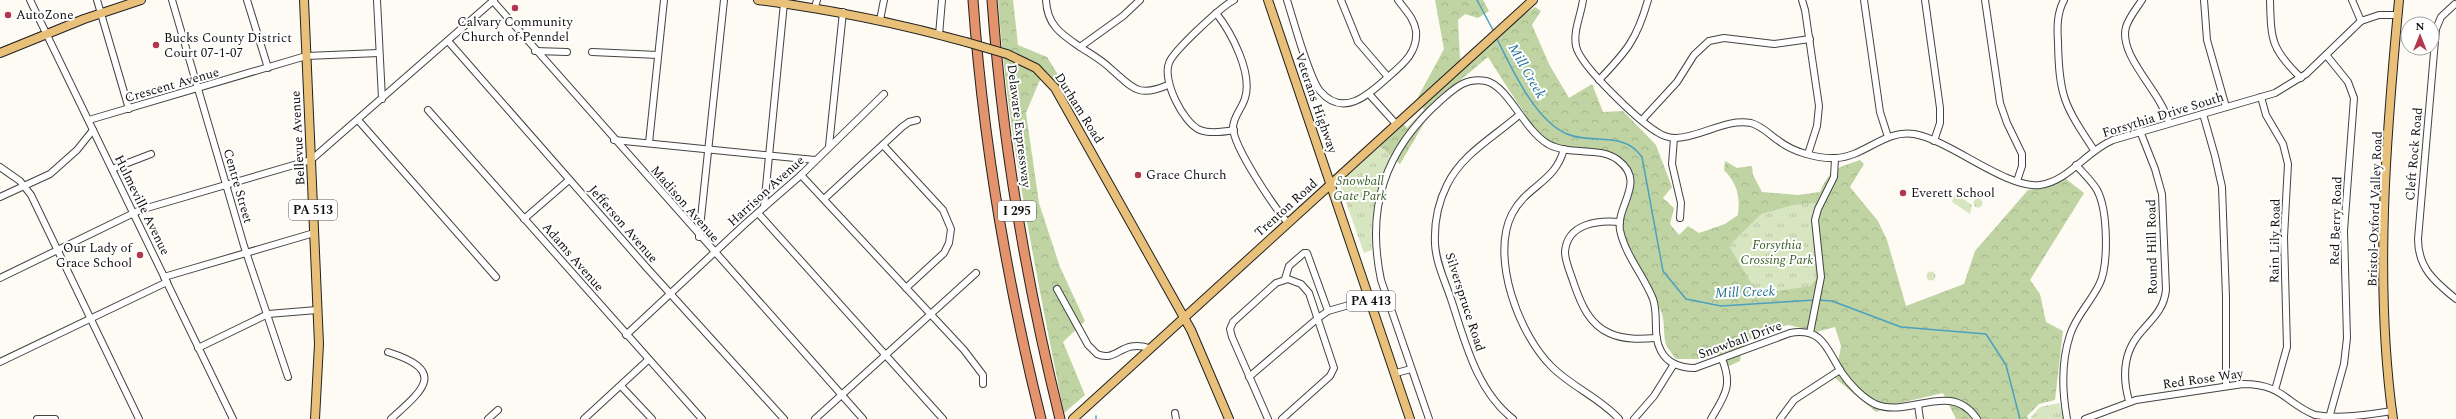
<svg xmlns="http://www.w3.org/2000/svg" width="2456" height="419" font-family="Spectral,serif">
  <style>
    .forest { fill: url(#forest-crowns) }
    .park { fill: url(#park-tufts) }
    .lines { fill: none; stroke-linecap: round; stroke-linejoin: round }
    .stream { stroke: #4da0bf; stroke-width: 1.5 }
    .minor-casing { stroke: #434343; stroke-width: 8 }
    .major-casing { stroke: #212121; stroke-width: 10 }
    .highway-casing { stroke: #212121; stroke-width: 11 }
    .minor { stroke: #fff; stroke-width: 6 }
    .major { stroke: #e9c079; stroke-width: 8 }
    .highway { stroke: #e4946c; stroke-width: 9 }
    .major-bridge-casing { stroke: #212121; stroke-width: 10; stroke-linecap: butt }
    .major-bridge { stroke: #e9c079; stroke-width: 8 }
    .poi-dot { fill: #b1374c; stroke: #fff; stroke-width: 1.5 }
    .labels { text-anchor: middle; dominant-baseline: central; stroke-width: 4; stroke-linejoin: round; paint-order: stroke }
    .shield { fill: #fff; stroke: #585858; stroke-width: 1 }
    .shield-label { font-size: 12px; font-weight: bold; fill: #101010 }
    .poi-label { font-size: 13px; fill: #101010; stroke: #fff; text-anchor: start }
    .street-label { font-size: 13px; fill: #101010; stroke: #fff }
    .park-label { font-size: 13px; font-style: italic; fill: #3a6127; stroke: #fff }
    .water-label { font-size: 14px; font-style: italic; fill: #267395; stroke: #fff }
  </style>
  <defs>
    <pattern id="forest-crowns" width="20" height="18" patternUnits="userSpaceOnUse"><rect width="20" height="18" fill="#bfd4a2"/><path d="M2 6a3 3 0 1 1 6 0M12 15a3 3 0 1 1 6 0" fill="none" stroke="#a3b58a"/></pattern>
    <pattern id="park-tufts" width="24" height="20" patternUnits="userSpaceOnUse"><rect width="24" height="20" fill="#d8e5c1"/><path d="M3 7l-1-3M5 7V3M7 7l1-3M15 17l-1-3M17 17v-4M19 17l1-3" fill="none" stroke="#b8c3a5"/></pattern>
  </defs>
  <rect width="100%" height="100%" fill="#fefbf5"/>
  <g class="forest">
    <path d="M998 0H1013L1018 45 1047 57 1075 102 1069 105 1047 72 1039 82 1026 113 1039 203 1060 267 1085 321 1063 342 1085 395 1064 413C1037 277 1008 139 998 0Z"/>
    <path d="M1435 0H1483L1489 11 1478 18 1465 14 1458 20 1460 60 1535 7 1541 11 1532 25 1549 64 1569 98 1592 84 1603 112 1623 111 1656 145 1672 187 1663 198 1674 208 1670 224 1679 235 1688 226 1699 233 1725 224 1738 215C1740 196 1738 185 1724 170L1725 161 1737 168 1752 166 1753 175 1762 192 1798 195 1820 192C1830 169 1837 168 1860 160L1864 164 1850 187 1878 221 1887 240 1906 306 1964 284 1975 251 2028 190 2043 188 2066 179 2084 193 2030 280 2040 294 2046 322 2063 331 2055 400 2039 404 2027 416 2028 419H1956L1943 393 1891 405 1876 412 1835 378 1841 346 1835 327 1816 332 1789 325 1762 330 1742 347 1740 361 1729 366 1716 353 1703 359H1676C1673 355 1668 349 1666 344 1663 335 1665 324 1662 314 1650 286 1629 259 1623 229 1620 209 1642 191 1630 170 1612 137 1566 158 1541 135 1534 129 1528 118 1523 111 1511 93 1499 75 1488 57L1439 98 1400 164 1379 146 1403 123 1407 128 1424 110 1418 97 1444 49Z"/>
  </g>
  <g class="park">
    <path d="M1379 146 1391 157C1374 184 1371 219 1372 250L1364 253 1339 183Z"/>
    <path d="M1955 193 1972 205 1970 214 1952 202Z"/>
    <circle cx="1978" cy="203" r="4.5"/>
    <path d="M1815 203 1812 223 1816 280 1811 286 1763 293 1751 283 1729 246 1761 214 1793 205Z"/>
    <circle cx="1931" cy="276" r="4.5"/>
    <path d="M2059 403 2064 419H2031V417L2040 407Z"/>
  </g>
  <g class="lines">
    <g class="stream">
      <path d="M1477 0 1494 32"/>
      <path d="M1496 37C1511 67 1535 121 1567 134 1593 145 1623 130 1642 157L1663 271 1686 299 1721 306 1815 300"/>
      <path d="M1818 300 1832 301 1901 327 1986 334 2006 365 2020 419"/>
      <path d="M1096 416V419"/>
    </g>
    <g class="minor-casing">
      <g id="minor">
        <path d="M30 0 233 419"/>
        <path d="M97 0 129 109"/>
        <path d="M172 0 244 246 288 377"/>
        <path d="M247 0 268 68"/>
        <path d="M377 0 382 99"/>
        <path d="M1046 0C1047 25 1061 34 1080 47L1123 16 1140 0"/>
        <path d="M1287 0C1293 19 1309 78 1320 91 1343 118 1368 95 1387 78 1402 65 1418 53 1416 31 1414 18 1405 10 1398 0"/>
        <path d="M1341 0 1358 42 1388 77"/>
        <path d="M1583 0C1581 15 1573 31 1576 46 1580 66 1639 121 1657 132 1663 136 1670 138 1676 138 1702 137 1726 118 1751 123 1762 126 1770 135 1779 141 1793 152 1818 159 1836 158 1864 157 1885 129 1914 134 1950 140 2006 189 2040 185 2069 181 2086 151 2113 140L2275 93 2306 74 2361 21 2379 15H2398"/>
        <path d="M1802 0 1805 10 1819 106 1817 126 1808 154"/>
        <path d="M1864 0 1880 112 1888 137"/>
        <path d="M1925 0 1940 108V123L1934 141"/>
        <path d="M1985 0 2000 103 2007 123 2022 154V166L2017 181"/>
        <path d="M2064 0C2057 13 2057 27 2058 42 2059 96 2064 105 2094 150"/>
        <path d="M2142 0C2137 8 2129 17 2126 27 2118 56 2161 91 2169 123"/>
        <path d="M2204 0 2207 40 2226 107"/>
        <path d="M2270 0C2271 40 2271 49 2301 78"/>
        <path d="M2352 0 2361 21"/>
        <path d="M493 1 863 419"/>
        <path d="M2455 4 2441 17 2436 29 2418 239C2418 268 2435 282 2456 299"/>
        <path d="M815 7 817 0"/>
        <path d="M1216 13C1231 32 1253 73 1245 98 1242 109 1233 116 1233 128 1234 148 1274 207 1288 223"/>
        <path d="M880 20 884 0"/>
        <path d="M939 35 942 0"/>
        <path d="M448 41 647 268 784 419"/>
        <path d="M1080 47C1091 54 1102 60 1111 69 1133 88 1138 98 1168 85"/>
        <path d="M535 51 567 52"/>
        <path d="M592 52 658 55"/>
        <path d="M2327 56 2348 82 2354 98 2344 231 2347 338 2344 364 2329 418"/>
        <path d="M1599 80C1627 51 1637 39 1648 0"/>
        <path d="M1369 94 1396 124"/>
        <path d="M2261 97 2266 115 2283 144 2288 164 2284 237 2287 347 2275 390"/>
        <path d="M428 110 702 419"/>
        <path d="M2203 114 2215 156 2222 187 2226 297V386"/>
        <path d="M89 120 306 56 379 53"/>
        <path d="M358 120 496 277"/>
        <path d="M1642 120 1677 82 1694 55 1709 41 1724 38 1774 44 1810 39"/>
        <path d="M1234 130C1223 132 1210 134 1200 130 1183 123 1162 80 1169 63 1173 51 1222 6 1234 0"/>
        <path d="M1674 138 1672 164 1681 203 1680 218"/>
        <path d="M614 140 815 160"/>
        <path d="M649 143 664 0"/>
        <path d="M883 145 943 210 951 229 949 243 944 253 906 288"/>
        <path d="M829 146 843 12"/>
        <path d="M1564 149C1555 183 1527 185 1512 214 1490 257 1519 335 1552 367 1572 387 1600 398 1619 419"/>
        <path d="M0 167 20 181 31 195 139 419"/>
        <path d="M112 169 151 154"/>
        <path d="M801 175 964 350 983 375V384"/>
        <path d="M0 197 50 174 77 150 93 130"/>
        <path d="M824 199 902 127 909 122 917 120"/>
        <path d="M764 207 784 3"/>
        <path d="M758 213 943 419"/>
        <path d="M524 219 569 180"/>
        <path d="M1620 222C1599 220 1567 223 1565 252 1565 262 1571 274 1574 284 1581 304 1589 324 1609 333 1624 340 1640 339 1657 338"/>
        <path d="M699 237 724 0"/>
        <path d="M164 277 314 233"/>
        <path d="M0 278 140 210 311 160 494 0"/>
        <path d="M1285 279 1289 266 1304 253H1307L1328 311"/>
        <path d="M1057 289 1088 345 1097 354C1117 363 1121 339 1149 348"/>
        <path d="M1810 333 1821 277 1815 220 1818 209 1834 177 1835 158"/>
        <path d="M626 335 746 223 801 175 884 94"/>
        <path d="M198 348 268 314 317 310"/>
        <path d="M388 352C448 371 423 390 391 419"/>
        <path d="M0 362 167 282"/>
        <path d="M1396 373 1411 369"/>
        <path d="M1249 377 1318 318 1328 311 1370 299"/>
        <path d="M621 386 652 419"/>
        <path d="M2129 401C2122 376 2123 352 2141 332 2153 318 2164 309 2166 290L2162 194 2155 169 2140 131"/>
        <path d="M1918 405 1920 419"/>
        <path d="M1175 413 1176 419"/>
        <path d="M37 419H55"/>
        <path d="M488 419 498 410"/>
        <path d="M584 419 648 360"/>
        <path d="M815 419 976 273"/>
        <path d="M1268 419 1232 337 1230 329 1233 322 1276 283 1288 279 1301 284 1309 293 1334 368 1330 376 1282 419"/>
        <path d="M1429 419 1381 280C1366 208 1384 151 1440 101 1454 89 1465 77 1486 81 1508 86 1524 130 1548 144 1570 156 1600 146 1618 160 1647 182 1616 205 1620 230 1625 255 1644 276 1653 299 1659 316 1652 335 1661 351 1668 364 1681 368 1695 368L1790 333C1824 327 1827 351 1842 373 1850 385 1863 398 1875 404 1909 419 1950 379 1977 419"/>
        <path d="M1513 419C1476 390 1465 341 1451 299 1445 281 1436 263 1435 244 1434 223 1438 203 1447 185 1462 154 1494 137 1519 115"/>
        <path d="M1634 419 1654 396 1674 364"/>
        <path d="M1711 419C1725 395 1733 386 1722 359"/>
        <path d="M1780 419 1794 400 1840 370"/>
        <path d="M2067 419C2062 391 2061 362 2070 335 2076 316 2090 303 2099 285 2109 266 2108 210 2097 190 2092 181 2083 173 2076 165"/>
        <path d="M2085 419 2136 400 2243 384C2283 384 2285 403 2315 415 2339 419 2367 415 2392 411"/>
      </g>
    </g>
    <g class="major-casing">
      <g id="major">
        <path d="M304 0 319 344 315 419"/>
        <path d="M758 0C829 9 897 23 966 42"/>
        <path d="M1268 0 1410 419"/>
        <path d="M0 53 84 19 141 0"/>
        <path d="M1007 54 1036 68 1055 88 1191 330 1229 419"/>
        <path d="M1073 419 1533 0"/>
        <path d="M2393 419C2374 282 2386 137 2399 0"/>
      </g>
    </g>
    <g class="highway-casing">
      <g id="highway">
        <path d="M973 0C983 141 1007 282 1041 419"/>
        <path d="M992 0C1002 141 1026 281 1060 419"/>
      </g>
    </g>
    <use href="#minor" class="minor"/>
    <use href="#major" class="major"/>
    <use href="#highway" class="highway"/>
    <g class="major-bridge-casing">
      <path id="major-bridge" d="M966 42 1007 54"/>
    </g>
    <use href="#major-bridge" class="major-bridge"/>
  </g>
  <g class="poi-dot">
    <circle cx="515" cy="8" r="4"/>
    <circle cx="8" cy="15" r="4"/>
    <circle cx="156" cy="45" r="4"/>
    <circle cx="1138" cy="175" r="4"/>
    <circle cx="1903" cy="193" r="4"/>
    <circle cx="140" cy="255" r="4"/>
  </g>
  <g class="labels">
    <g class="shield">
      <rect x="289" y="200" width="48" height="20" rx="3"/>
      <rect x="998" y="201" width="38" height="20" rx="3"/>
      <rect x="1347" y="291" width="48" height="20" rx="3"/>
    </g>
    <g class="shield-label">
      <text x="313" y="210">PA 513</text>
      <text x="1017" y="211">I 295</text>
      <text x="1371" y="301">PA 413</text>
    </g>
    <g class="poi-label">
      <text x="16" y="15">AutoZone</text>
      <text x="515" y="22" text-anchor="middle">Calvary Community<tspan x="515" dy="15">Church of Penndel</tspan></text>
      <text x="164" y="38">Bucks County District<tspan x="164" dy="15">Court 07-1-07</tspan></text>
      <text x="1146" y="175">Grace Church</text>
      <text x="1911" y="193">Everett School</text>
      <text x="132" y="248" text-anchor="end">Our Lady of<tspan x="132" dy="15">Grace School</tspan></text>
    </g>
    <g class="street-label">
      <text transform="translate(172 85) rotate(-16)">Crescent Avenue</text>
      <text transform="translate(1316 103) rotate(71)">Veterans Highway</text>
      <text transform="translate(1079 108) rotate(58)">Durham Road</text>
      <text transform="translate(2163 115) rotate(-17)">Forsythia Drive South</text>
      <text transform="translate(1019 126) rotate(83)">Delaware Expressway</text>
      <text transform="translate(298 138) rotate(-93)">Bellevue Avenue</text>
      <text transform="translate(2414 154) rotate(-85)">Cleft Rock Road</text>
      <text transform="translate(238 186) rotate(74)">Centre Street</text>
      <text transform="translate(766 191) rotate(-42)">Harrison Avenue</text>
      <text transform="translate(685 204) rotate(49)">Madison Avenue</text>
      <text transform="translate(142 205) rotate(64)">Hulmeville Avenue</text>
      <text transform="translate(1286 208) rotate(-42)">Trenton Road</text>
      <text transform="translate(2375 209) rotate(-88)">Bristol-Oxford Valley Road</text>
      <text transform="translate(2336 221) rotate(-88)">Red Berry Road</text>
      <text transform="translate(623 224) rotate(49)">Jefferson Avenue</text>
      <text transform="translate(2275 241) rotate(-89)">Rain Lily Road</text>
      <text transform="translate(2152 247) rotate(-91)">Round Hill Road</text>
      <text transform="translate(573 257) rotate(49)">Adams Avenue</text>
      <text transform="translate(1465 302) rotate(72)">Silverspruce Road</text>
      <text transform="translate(1740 340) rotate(-20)">Snowball Drive</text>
      <text transform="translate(2203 379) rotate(-8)">Red Rose Way</text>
    </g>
    <g class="park-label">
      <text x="1360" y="181">Snowball<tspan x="1360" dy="15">Gate Park</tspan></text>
      <text x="1777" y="245">Forsythia<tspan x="1777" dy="15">Crossing Park</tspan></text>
    </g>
    <g class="water-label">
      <text transform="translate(1527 71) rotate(60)">Mill Creek</text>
      <text transform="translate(1745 292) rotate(-2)">Mill Creek</text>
    </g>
  </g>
  <g transform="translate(2420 36)"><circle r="19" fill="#ffffff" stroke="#9f9f9f"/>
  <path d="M0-3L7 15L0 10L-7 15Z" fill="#b1374c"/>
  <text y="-6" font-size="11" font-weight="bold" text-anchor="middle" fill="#101010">N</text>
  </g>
</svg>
